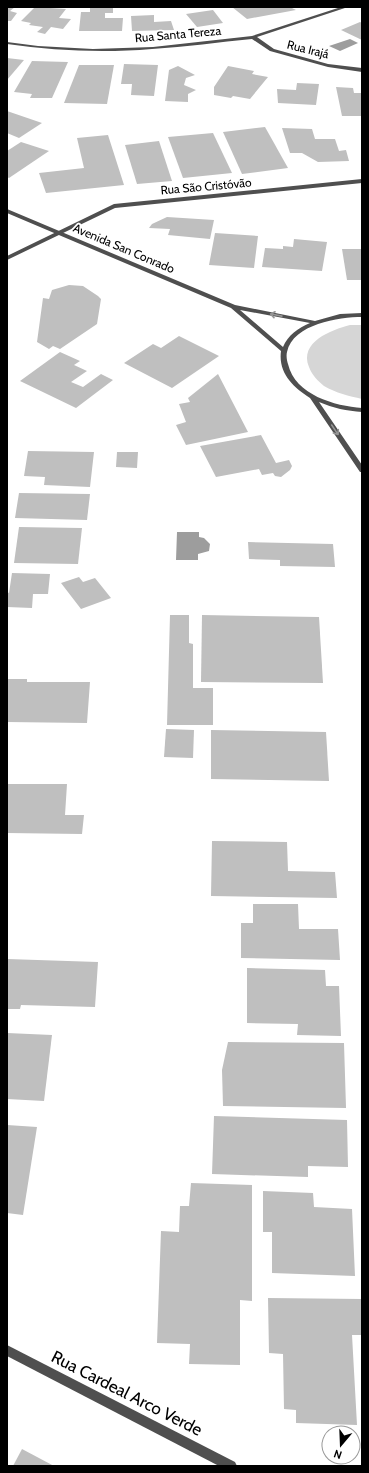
<svg xmlns="http://www.w3.org/2000/svg" width="369" height="1473" font-family="Cabin,sans-serif">
  <style>
    .green { fill: #d6d6d6 }
    .water { fill: #9d9d9d }
    .building { fill: #bfbfbf }
    .lines { fill: none; stroke-linecap: round; stroke-linejoin: round }
    .minor { fill: #4f4f4f; fill-rule: evenodd }
    .tertiary { fill: #4f4f4f; fill-rule: evenodd }
    .oneway { stroke: #959595 }
    .labels { text-anchor: middle; dominant-baseline: central; stroke-width: 3.5; stroke-linejoin: round; paint-order: stroke }
    .far-street-label { font-size: 12px; fill: #000; stroke: #fff }
    .near-street-label { font-size: 17px; fill: #000; stroke: #fff }
  </style>
  <rect width="100%" height="100%" fill="#fff"/>
  <path class="green" d="M350 325H362V399C349 396 336 393 324 386 318 381 312 375 309 367 299 342 331 330 350 325Z"/>
  <g class="water">
    <path d="M350 39 358 43 340 51 329 46Z"/>
    <path d="M177 532H199V537L204 538 210 544 209 551 198 554V560H176Z"/>
  </g>
  <g class="building">
    <path d="M7 7H15L10 11 17 13 11 21H7Z"/>
    <path d="M35 7 66 9 59 18 71 19 63 29 51 27 45 34 37 32 43 27 29 25 31 23 21 21Z"/>
    <path d="M90 7H113V13H105V18H123L122 31H79L81 12H90Z"/>
    <path d="M232 7H290L296 10 247 19Z"/>
    <path d="M213 10 223 23 197 27 186 14Z"/>
    <path d="M154 15V22L171 21 174 30 132 31 131 16Z"/>
    <path d="M360 22 362 23V40L341 30Z"/>
    <path d="M7 58 24 60 7 80Z"/>
    <path d="M32 61 68 62 52 98H30L32 94 14 92Z"/>
    <path d="M124 64 158 65 154 96 131 95 132 84H121Z"/>
    <path d="M79 65H114L107 104 64 103Z"/>
    <path d="M178 66 195 75 186 78 184 85 196 90 188 94V102L165 101 169 70Z"/>
    <path d="M228 66 254 71 252 74 268 77 250 99 233 96 231 98 214 95V87Z"/>
    <path d="M297 83 319 84 316 105 278 103 277 89 296 90Z"/>
    <path d="M336 87 353 88 354 93H362V116H342Z"/>
    <path d="M7 111 42 123 19 138 7 133Z"/>
    <path d="M265 127 288 168 242 174 223 132Z"/>
    <path d="M282 128 312 129 315 139H335L339 151 346 150 349 161 318 162 302 153H290Z"/>
    <path d="M213 133 232 173 183 178 168 137Z"/>
    <path d="M108 135 124 185 46 193 39 173 84 168 77 138Z"/>
    <path d="M159 141 172 181 137 184 125 145Z"/>
    <path d="M21 142 49 151 9 178 7 177V151Z"/>
    <path d="M167 217 214 220 210 239 168 235 170 229 149 228 152 224Z"/>
    <path d="M215 233 258 236 254 268 209 265Z"/>
    <path d="M294 239 327 242 322 271 262 267 265 248 283 249V246L293 247Z"/>
    <path d="M342 249H362V280H347Z"/>
    <path d="M69 285 83 286 98 296 101 299 97 324 60 349 53 346 49 349 37 342 43 298 49 299 52 290Z"/>
    <path d="M179 336 219 356 172 388 124 363 153 344 161 348Z"/>
    <path d="M60 352 80 361 74 365 87 371 71 382 83 387 101 374 113 380 76 408 20 381Z"/>
    <path d="M218 374 248 432 186 445 176 425 186 422 179 404 190 402 188 398Z"/>
    <path d="M261 435 276 463 289 460 292 466 290 470 281 477 275 476 273 473 262 475 259 469 216 477 200 446Z"/>
    <path d="M28 451 94 452 90 487 44 485 45 477 24 476Z"/>
    <path d="M117 452H138L137 468 116 467Z"/>
    <path d="M19 493 90 494 87 520 15 518Z"/>
    <path d="M19 527 82 528 78 564 14 563Z"/>
    <path d="M248 542 333 544 335 567 280 566V560L249 559Z"/>
    <path d="M12 573 50 574 48 594H33L32 608 7 607V592L9 593Z"/>
    <path d="M79 577 83 582 95 578 111 598 81 609 61 583Z"/>
    <path d="M170 615H189V643L193 644V688H213V725H167Z"/>
    <path d="M202 615 319 617 323 683 201 682Z"/>
    <path d="M7 679H27V682H90L87 723 7 722Z"/>
    <path d="M166 729 194 730 193 758 164 757Z"/>
    <path d="M211 730 326 732 329 781 211 779Z"/>
    <path d="M7 784H67L65 815H84L82 834 7 833Z"/>
    <path d="M212 841 287 842 288 871 335 872 337 898 211 896Z"/>
    <path d="M253 904H298L299 929H338L340 960 241 958V923H253Z"/>
    <path d="M7 959 98 962 95 1007 21 1005 20 1009H7Z"/>
    <path d="M247 968 325 970 326 986H339L341 1036 297 1035 298 1024 247 1023Z"/>
    <path d="M7 1033 52 1035 44 1101 7 1099Z"/>
    <path d="M228 1042 344 1043 346 1108 223 1106 222 1070Z"/>
    <path d="M214 1116 347 1120 348 1167 308 1166V1177L212 1174Z"/>
    <path d="M7 1125 37 1127 23 1215 7 1213Z"/>
    <path d="M191 1183 252 1185V1301L240 1300V1365L189 1364 190 1344 157 1343 161 1231 179 1232 180 1206H189Z"/>
    <path d="M263 1191 313 1193 314 1207 352 1209 355 1276 272 1273V1232H263Z"/>
    <path d="M268 1298 362 1299V1335H352L357 1425 296 1423V1410L284 1409 283 1354 269 1353Z"/>
    <path d="M22 1449 54 1466H13Z"/>
  </g>
  <g class="lines">
    <g class="minor">
      <path d="M341 7H348L257 37 274 49 328 64 362 68V72L328 67 270 51 252 39C219 42 186 47 152 49 104 53 55 51 7 44V42L38 46 93 49 153 47 252 36Z"/>
      <path d="M362 179V183L115 208 7 260V256L114 204Z"/>
      <path d="M7 1345 235 1462 237 1466H219L7 1356Z"/>
    </g>
    <path class="tertiary" d="M7 209 235 305 315 321 340 314 362 313V317C339 317 293 324 287 352 286 356 287 361 288 364 295 395 335 406 362 408V412C347 411 333 408 319 402L362 465V472H360L310 398C293 387 278 373 281 351L231 308 7 213ZM240 310 310 323C298 328 288 335 283 347Z"/>
  </g>
  <defs><path id="oneway-shaft" d="M-6 0H5M1.5-3L5.5 0L1.5 3" fill="none" stroke-width="1.6" stroke-linecap="round" stroke-linejoin="round"/></defs>
  <g class="oneway">
    <use href="#oneway-shaft" transform="translate(276 315) rotate(-169)"/>
    <use href="#oneway-shaft" transform="translate(335 430) rotate(56)"/>
  </g>
  <g class="labels">
    <g class="far-street-label">
      <text transform="translate(178 34) rotate(-5)">Rua Santa Tereza</text>
      <text transform="translate(308 49) rotate(14)">Rua Irajá</text>
      <text transform="translate(206 186) rotate(-5)">Rua São Cristóvão</text>
      <text transform="translate(124 248) rotate(23)">Avenida San Conrado</text>
    </g>
    <g class="near-street-label">
      <text transform="translate(127 1393) rotate(27)">Rua Cardeal Arco Verde</text>
    </g>
  </g>
  <rect width="369" height="1473" fill="none" stroke="#000000" stroke-width="16"/>
  <g transform="translate(341 1445) rotate(199)"><circle r="19" fill="#ffffff" stroke="#999999"/>
  <path d="M0-3L7 15L0 10L-7 15Z" fill="#000000"/>
  <text y="-6" font-size="11" font-weight="bold" text-anchor="middle" fill="#000000">N</text>
  </g>
</svg>
